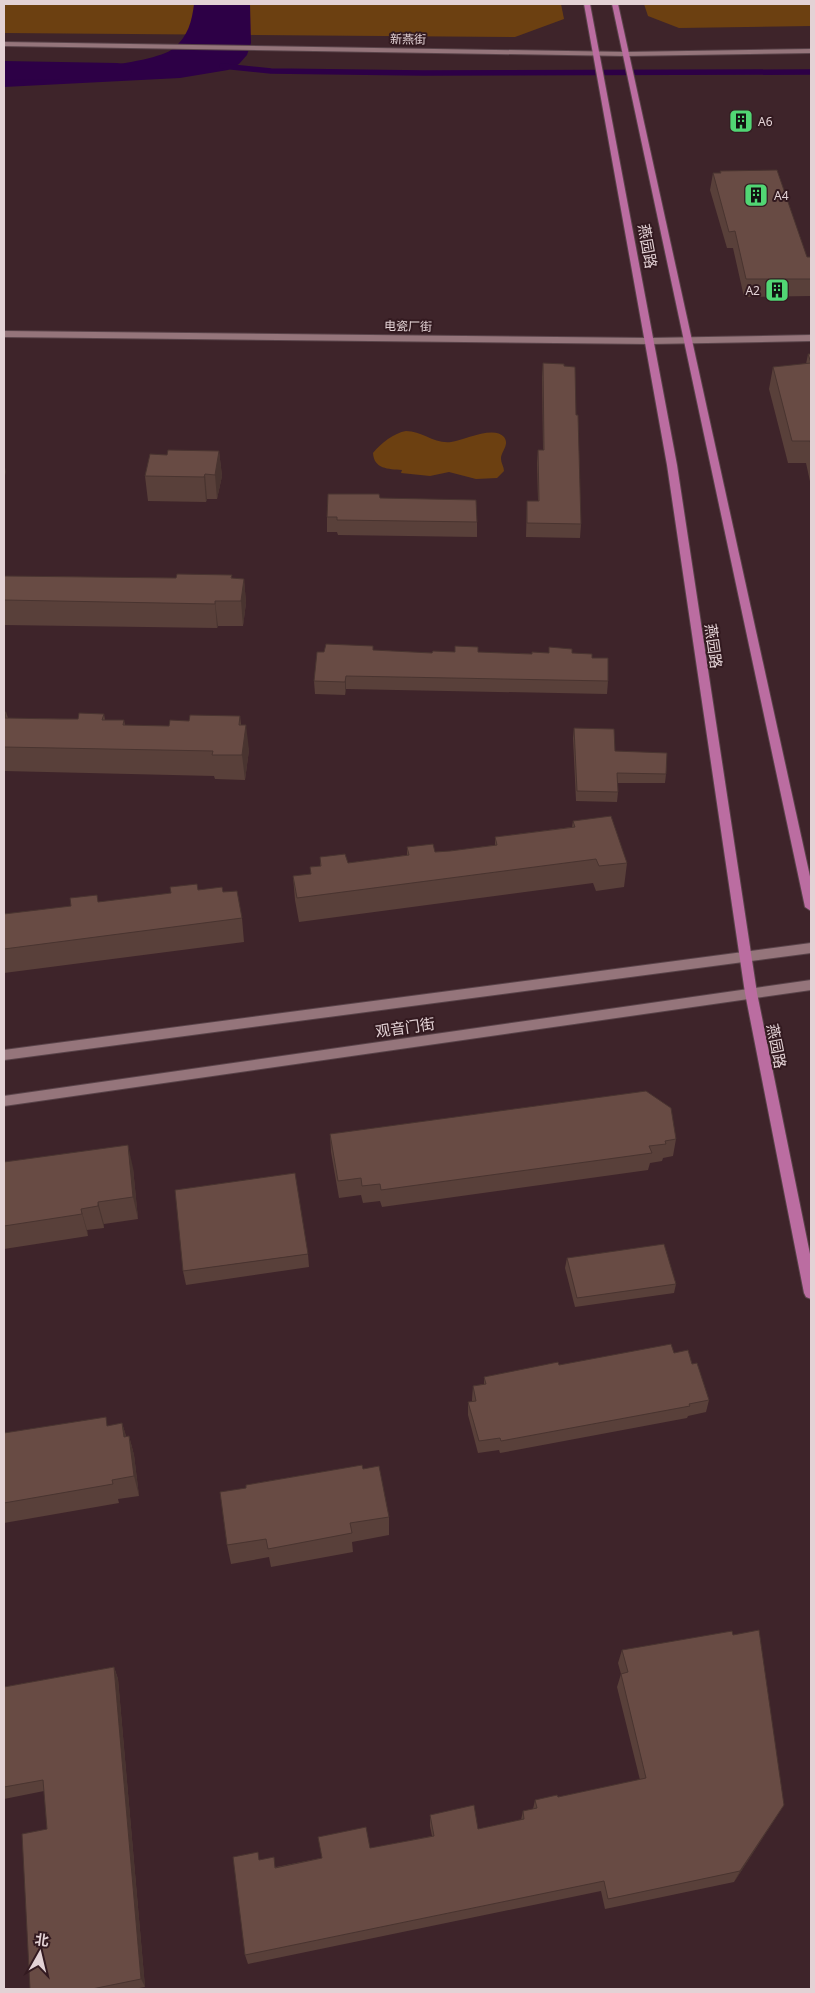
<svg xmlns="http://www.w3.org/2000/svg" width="815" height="1993" font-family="'Noto Sans','Noto Sans SC',sans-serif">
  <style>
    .green { fill: #6c4011 }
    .water { fill: #2d0046 }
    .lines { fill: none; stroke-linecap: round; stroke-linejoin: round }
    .stream { stroke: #2d0046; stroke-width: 5.5 }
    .river { fill: #2d0046; fill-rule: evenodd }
    .minor-casing { stroke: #594349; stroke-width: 2 }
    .major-casing { stroke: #594349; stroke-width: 2 }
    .minor { fill: #95757b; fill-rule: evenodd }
    .major { fill: #bb6da1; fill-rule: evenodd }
    .wall { fill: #59403a }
    .shaded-wall { fill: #493430 }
    .building { fill: #684b44; stroke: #493430 }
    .labels { text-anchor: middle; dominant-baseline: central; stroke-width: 4; stroke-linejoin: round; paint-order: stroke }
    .far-street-label { font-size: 12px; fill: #e3d2d5; stroke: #331a20 }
    .far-poi-label { font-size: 12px; fill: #e3d2d5; stroke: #331a20; text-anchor: start }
    .street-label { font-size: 15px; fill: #e3d2d5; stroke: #331a20 }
  </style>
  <rect width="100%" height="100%" fill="#3e242a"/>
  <g class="green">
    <path d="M4 4H561L564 19 515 37 4 33Z"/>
    <path d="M644 4H811V26L679 28 648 16Z"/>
    <path d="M406 431C422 431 434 444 451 442 464 440 494 425 504 437 510 445 501 451 501 459 501 463 504 467 504 471L497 478 476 479 449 472 430 476 401 473 402 470C388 469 374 469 373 453 381 443 394 433 406 431Z"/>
  </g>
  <path class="water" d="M194 4H250L251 43 247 55 239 64 228 70 180 78 4 87V75C38 71 151 67 174 48 188 36 192 21 194 4Z"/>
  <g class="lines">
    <path class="stream" d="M222 66 271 71 423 73 811 72"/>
    <path class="river" d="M4 61 117 63 128 65 132 72 128 79 117 81 4 79Z"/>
    <g class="minor-casing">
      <g id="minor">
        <path d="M4 42 626 52 811 49V53L626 56 4 46Z"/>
        <path d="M4 331 650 338 811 335V341L650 344 4 337Z"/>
        <path d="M811 943V953L4 1060V1050Z"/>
        <path d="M811 980V990L4 1106V1096Z"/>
      </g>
    </g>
    <g class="major-casing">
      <g id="major">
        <path d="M584 4H590L677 465 757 993 811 1259V1299L806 1297 804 1293 745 993 667 465Z"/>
        <path d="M612 4H618L811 881V911L805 907Z"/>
      </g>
    </g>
    <use href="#minor" class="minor"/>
    <use href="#major" class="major"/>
  </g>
  <g class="wall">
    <path d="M720 171 807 257H811V296L744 297 733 248H727L710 190 713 173H720Z"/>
    <path d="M808 354H811V486L806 463H788L769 389 773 367 806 364Z"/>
    <path d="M543 363 576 415 581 524 580 538 526 537 527 501H538L537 463 538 450H543L542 377Z"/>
    <path d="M219 451 222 476 217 499H207L206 502 148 501 145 476Z"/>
    <path d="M380 498 477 522V537L338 535 337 532H327V517Z"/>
    <path d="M232 575V578L244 579 246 603 243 626H218L217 628 4 625V576L176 578Z"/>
    <path d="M373 650 432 653 455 652H478L532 654 572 653 592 658 608 681 607 694 346 689 345 695 315 694 314 681 324 652Z"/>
    <path d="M4 712H6L8 718 78 719 104 714 105 720H124L125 725 169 726 189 721 240 716 241 725 249 750 245 780 215 779 214 776 4 771Z"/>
    <path d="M574 728 615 751 666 774 665 783H617L618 792 617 802 576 801 573 738Z"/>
    <path d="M573 821 627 863 624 887 596 891 593 883 299 922 295 900 293 876 311 874 310 867 320 866V857L348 863 407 855V847L435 852 450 851 495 845V837L572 827Z"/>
    <path d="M198 890 223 892 242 918 244 942 4 973V914L20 913Z"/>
    <path d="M330 1134 676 1139 673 1156 663 1158 662 1161 650 1163 648 1170 382 1207 380 1201 363 1203 361 1195 339 1198 331 1152Z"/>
    <path d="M4 1162 133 1168 138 1219 104 1224V1228L87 1230 88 1236 4 1249Z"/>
    <path d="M308 1254 309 1267 186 1285 183 1271Z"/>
    <path d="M567 1258 676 1284 674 1293 575 1307 565 1268Z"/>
    <path d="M674 1353 692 1364 709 1400 706 1412 688 1416 687 1418 500 1453 499 1450 478 1453 468 1415V1402H472V1399L473 1386 484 1384V1377L559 1365Z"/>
    <path d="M122 1423 126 1436H129L134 1455 139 1496 118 1499 119 1503 4 1523V1433L109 1426Z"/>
    <path d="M363 1469 389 1517V1535L352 1542 353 1552 271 1567 269 1557 231 1564 227 1545Z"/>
    <path d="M622 1650 784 1805 777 1816 734 1882 605 1909 601 1891 248 1964 245 1955 260 1860 276 1867 432 1836 430 1826V1815L478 1829 521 1820 523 1811 533 1809 535 1800 558 1797 640 1780 617 1687 621 1674 618 1663Z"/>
    <path d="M114 1667 118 1679 145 1987 134 1989H30L47 1829 44 1791 4 1799V1687Z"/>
  </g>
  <g class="shaded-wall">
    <path d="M219 451 222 476 217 499 215 475Z"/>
    <path d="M4 463 6 472 4 479Z"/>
    <path d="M205 474 207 499 206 502 204 477Z"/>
    <path d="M244 579 246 603 243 626 241 601Z"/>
    <path d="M215 601 218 626 217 628 215 604Z"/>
    <path d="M346 676V689L345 695V682Z"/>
    <path d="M246 725 249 750 245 780 242 755Z"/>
    <path d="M128 1145 133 1168 138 1219 133 1197Z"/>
    <path d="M98 1202 104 1224V1228L98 1206Z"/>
    <path d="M81 1209 87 1230 88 1236 82 1214Z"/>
    <path d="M122 1423 128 1443 124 1437Z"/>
    <path d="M129 1436 134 1455 139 1496 134 1476Z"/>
    <path d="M114 1667 118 1679 145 1987 141 1979Z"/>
    <path d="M784 1805 777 1816 734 1882 740 1871Z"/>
  </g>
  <g class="building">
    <path d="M777 170 807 257H811V279H746L735 231 729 232 713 173H721L720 171Z"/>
    <path d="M808 354H811V445L810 441H792L773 367 811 363Z"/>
    <path d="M543 363 564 364V366L575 367 576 415H578L581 524 527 523V501H539L538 450H544Z"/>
    <path d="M168 450 219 451 215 475 205 474 204 477 145 476 150 454 167 455Z"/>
    <path d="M328 494H379L380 498 476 500 477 522 337 520V517H327Z"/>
    <path d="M177 574 232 575 231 578 244 579 241 601H215V604L4 600V576L176 578Z"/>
    <path d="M326 644 373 646V650L432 653 433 651 455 652V646L478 647V652L532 654V652L549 653V647L572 649V653L592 654V658H608V681L346 676 345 682 314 681 317 652H324Z"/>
    <path d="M4 712H6L5 718 60 719H78L79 713 104 714 102 720H124L123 725 169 726 170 720 189 721 190 715 240 716 239 725H246L242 755H212L213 751 4 747Z"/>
    <path d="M574 728 614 729 615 751 667 753 666 774 617 773 618 792 577 791Z"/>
    <path d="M611 816 627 863 599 866 596 859 297 898 293 876 311 874 310 867 321 866 320 857 345 854 348 863 409 855 407 847 433 844 435 852 450 851 497 845 495 837 575 827 573 821Z"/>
    <path d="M197 884 198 890 222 887 223 892 237 891 242 918 4 949V914L71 906 70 898 97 895 98 902 171 893 170 887Z"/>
    <path d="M646 1091 671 1108 676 1139 665 1141 666 1144 649 1146 652 1153 381 1190 380 1184 362 1186 361 1178 338 1181 330 1134Z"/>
    <path d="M128 1145 133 1197 98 1202V1206L81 1209 82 1214 4 1226V1162Z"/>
    <path d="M295 1173 308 1254 183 1271 175 1190Z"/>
    <path d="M664 1244 676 1284 577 1298 567 1258Z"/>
    <path d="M671 1344 674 1353 688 1350 692 1364 697 1363 709 1400 689 1404 690 1406 501 1441 500 1438 479 1441 468 1402 476 1401 473 1386 486 1384 484 1377 558 1362 559 1365Z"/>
    <path d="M106 1417 107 1426 122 1423 124 1437 129 1436 134 1476 112 1480 113 1484 4 1503V1433Z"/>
    <path d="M362 1465 363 1469 379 1466 389 1517 350 1523 352 1533 268 1549 266 1539 227 1545 220 1492 246 1488V1485Z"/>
    <path d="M759 1630 784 1805 740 1871 608 1899 604 1881 245 1955 233 1857 258 1852 259 1860 274 1857 275 1868 322 1858 318 1837 366 1827 370 1848 434 1836 430 1815 474 1805 478 1829 524 1819 523 1811 537 1808 535 1800 557 1795 558 1797 646 1778 621 1674 628 1672 622 1650 732 1631 733 1635Z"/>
    <path d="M114 1667 141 1979 92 1989H30L22 1834 47 1829 43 1780 4 1787V1687Z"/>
  </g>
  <defs>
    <g id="building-square" transform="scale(1.25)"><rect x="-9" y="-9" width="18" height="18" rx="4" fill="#51d674" stroke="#331a20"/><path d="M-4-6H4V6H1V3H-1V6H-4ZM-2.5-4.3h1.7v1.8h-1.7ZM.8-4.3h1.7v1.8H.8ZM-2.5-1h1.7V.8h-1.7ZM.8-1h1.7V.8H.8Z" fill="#111"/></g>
  </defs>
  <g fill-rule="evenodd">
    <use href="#building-square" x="741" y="121"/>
    <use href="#building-square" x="756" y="195"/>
    <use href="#building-square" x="777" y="290"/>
  </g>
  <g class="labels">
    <g class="far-street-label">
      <text transform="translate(408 39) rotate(1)">新燕街</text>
      <text transform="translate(408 326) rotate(1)">电瓷厂街</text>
    </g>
    <g class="far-poi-label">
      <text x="758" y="121">A6</text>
      <text x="774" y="195">A4</text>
      <text x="760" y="290" text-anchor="end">A2</text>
    </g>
    <g class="street-label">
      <text transform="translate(648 246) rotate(80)">燕园路</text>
      <text transform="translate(714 646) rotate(82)">燕园路</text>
      <text transform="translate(405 1027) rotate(-8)">观音门街</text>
      <text transform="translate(777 1046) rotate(79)">燕园路</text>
    </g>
  </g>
  <rect width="815" height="1993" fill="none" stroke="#e3d2d5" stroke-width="10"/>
  <g transform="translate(40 1953) rotate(8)" stroke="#331a20" stroke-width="4" paint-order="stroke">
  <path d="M0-4L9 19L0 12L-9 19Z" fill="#e3d2d5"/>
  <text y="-8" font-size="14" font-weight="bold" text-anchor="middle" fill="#e3d2d5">北</text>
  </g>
</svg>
